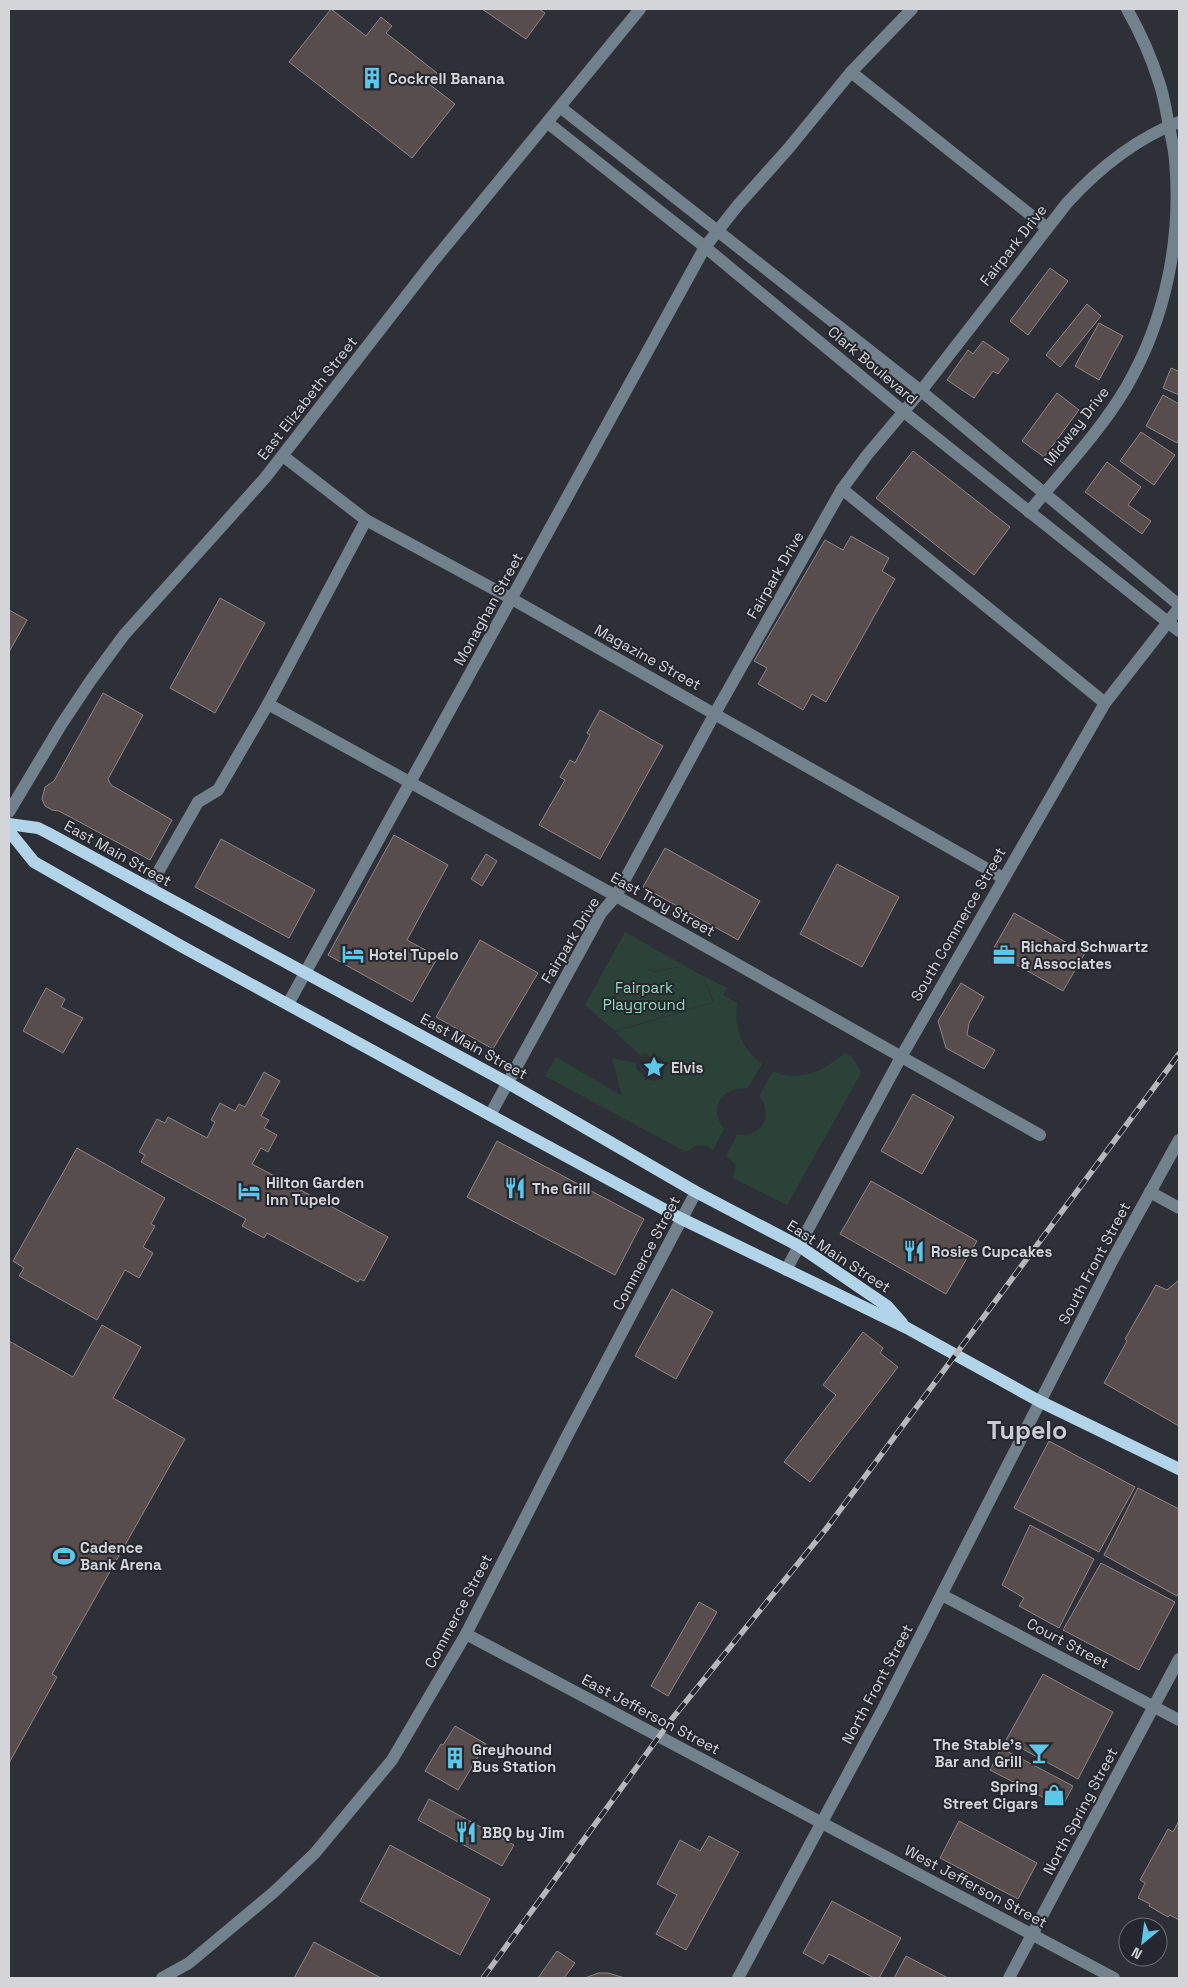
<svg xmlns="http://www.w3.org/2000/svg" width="1188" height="1987" font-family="'Space Grotesk',sans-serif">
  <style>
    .green { fill: #2a4237 }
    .building { fill: #564d4c; stroke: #8f8584 }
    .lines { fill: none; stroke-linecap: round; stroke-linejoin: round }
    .minor { stroke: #72828c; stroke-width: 12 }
    .major { stroke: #b2d4e9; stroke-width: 12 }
    .rail-casing { stroke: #b5b7bb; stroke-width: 5.5 }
    .rail { stroke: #24272d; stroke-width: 4; stroke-dasharray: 11; stroke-linecap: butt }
    .labels { text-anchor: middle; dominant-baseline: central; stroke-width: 4; stroke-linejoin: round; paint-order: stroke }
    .poi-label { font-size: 15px; font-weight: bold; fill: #d3d5d9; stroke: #24272d; text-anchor: start }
    .street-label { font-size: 15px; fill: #d3d5d9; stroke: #24272d }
    .park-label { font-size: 15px; fill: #93daba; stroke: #24272d }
    .town-label { font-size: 25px; font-weight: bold; fill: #c8ccd4; stroke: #24272d }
  </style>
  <rect width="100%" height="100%" fill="#2e3037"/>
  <g class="green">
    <path d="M625 932 685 966 654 971 647 969 654 972 685 966 703 976 713 1002 615 1031 585 1005Z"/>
    <path d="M703 976 727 988 723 995 737 1003C734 1028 741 1049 762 1064L748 1088C723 1087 707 1106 724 1129L713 1150 707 1146 697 1145 686 1152 545 1076 556 1057 622 1096 612 1058 636 1063V1070C643 1072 643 1078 650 1080 664 1084 669 1067 661 1058L655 1055 649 1056 646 1053 641 1056 615 1032 714 1002Z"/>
    <path d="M844 1053 851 1056 861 1071 860 1075 787 1205 733 1178 736 1165 726 1156 737 1135C763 1137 774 1116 759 1096L773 1071C799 1083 825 1071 844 1053Z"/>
  </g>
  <g class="building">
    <path d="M331 9 366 36 381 17 392 26 386 33 437 73 429 84 455 104 412 158 289 62Z"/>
    <path d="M482 9H539L545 13 526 39Z"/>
    <path d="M1050 268 1068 281 1028 335 1010 321Z"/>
    <path d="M1087 304 1101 316 1060 367 1046 355Z"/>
    <path d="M1099 323 1123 336 1099 380 1075 366Z"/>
    <path d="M983 341 1009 359 998 374 993 371 974 398 947 380 968 350 973 354Z"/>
    <path d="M1171 368 1178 371 1179 369V395L1163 388Z"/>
    <path d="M1057 393 1079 410 1044 457 1022 441Z"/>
    <path d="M1163 395 1179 404V439L1177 443 1146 426Z"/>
    <path d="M1141 432 1175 455 1154 485 1120 461Z"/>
    <path d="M913 451 1010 527 974 575 876 498Z"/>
    <path d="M1107 462 1141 487 1128 505 1151 521 1142 534 1085 492Z"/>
    <path d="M851 536 889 558 882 571 895 579 826 702 812 694 803 710 758 684 767 668 754 661 825 540 843 550Z"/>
    <path d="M220 598 265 623 215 713 170 688Z"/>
    <path d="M9 610 27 620 9 652Z"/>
    <path d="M103 693 143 715 108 779 111 785 172 820 150 860 59 811 52 810 45 806 42 799 45 787 54 781Z"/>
    <path d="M600 710 663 746 600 859 539 825 565 780 560 777 570 760 575 763 590 735 587 733Z"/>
    <path d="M394 835 448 865 407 940 438 957 412 1002 328 955Z"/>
    <path d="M221 839 315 890 289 938 195 887Z"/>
    <path d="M665 848 760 901 738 940 643 887Z"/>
    <path d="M486 854 497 861 482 886 471 879Z"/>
    <path d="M837 864 899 897 862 967 800 934Z"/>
    <path d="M1014 913 1085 953 1063 991 992 951Z"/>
    <path d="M480 940 538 973 493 1049 436 1017Z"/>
    <path d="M961 983 984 997 969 1023 967 1035 995 1050 984 1069 946 1048 938 1021Z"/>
    <path d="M46 988 65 999 61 1007 83 1018 63 1053 23 1031Z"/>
    <path d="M264 1072 280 1081 261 1116 269 1120 264 1128 277 1135 268 1152 261 1148 252 1164 388 1237 364 1281 360 1279 358 1282 267 1233 264 1238 242 1226 246 1219 141 1162 145 1155 139 1152 157 1119 165 1123 168 1117 207 1138 215 1122 211 1120 220 1103 235 1111 239 1104 245 1107Z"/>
    <path d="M913 1094 954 1117 922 1174 881 1151Z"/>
    <path d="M497 1141 644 1219 615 1275 467 1197Z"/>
    <path d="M77 1148 165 1198 151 1224 155 1226 143 1247 153 1253 139 1278 125 1270 97 1320 19 1276 24 1268 13 1261Z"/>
    <path d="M871 1181 977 1241 946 1294 840 1234Z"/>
    <path d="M1179 1280V1426L1104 1383 1127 1341 1125 1339 1156 1285 1167 1290Z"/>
    <path d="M672 1289 713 1312 676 1379 635 1356Z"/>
    <path d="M102 1325 141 1347 113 1398 185 1439 52 1674 57 1677 9 1763V1341L73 1377Z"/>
    <path d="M863 1332 883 1348 880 1353 898 1367 810 1482 784 1462 836 1395 823 1385Z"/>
    <path d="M1049 1441 1135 1487 1099 1552 1014 1508Z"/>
    <path d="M1138 1488 1179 1509V1592L1177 1596 1104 1555Z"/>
    <path d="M1030 1525 1094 1559 1059 1628 1019 1606 1024 1598 1002 1585Z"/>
    <path d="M1101 1563 1175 1602 1139 1670 1063 1630Z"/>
    <path d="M699 1602 717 1612 668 1696 651 1686Z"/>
    <path d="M1043 1674 1113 1712 1078 1779 1006 1740Z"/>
    <path d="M455 1726 486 1744 458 1790 425 1771 441 1744 443 1745Z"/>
    <path d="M1001 1748 1073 1786 1062 1807 990 1770Z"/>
    <path d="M429 1799 514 1845 502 1866 418 1820Z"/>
    <path d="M959 1821 1037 1863 1018 1899 940 1858Z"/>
    <path d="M1179 1821V1920L1170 1915 1168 1917 1149 1906 1150 1904 1138 1898 1145 1883 1140 1880 1168 1829 1173 1832Z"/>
    <path d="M709 1836 739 1852 686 1950 656 1934 677 1895 657 1884 680 1840 700 1851Z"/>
    <path d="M390 1845 490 1899 460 1955 360 1901Z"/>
    <path d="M832 1901 901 1938 879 1978H874L829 1954 823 1964 803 1953Z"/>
    <path d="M314 1942 381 1978H294Z"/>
    <path d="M557 1951 575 1963 564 1978H538Z"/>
    <path d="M906 1956 948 1978H894Z"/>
    <path d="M598 1973H608L625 1978H585Z"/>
  </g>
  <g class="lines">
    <g class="minor">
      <path d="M851 72 1047 228"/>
      <path d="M560 107 921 391 1179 605"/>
      <path d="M548 123 705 247 904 412 1179 631"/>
      <path d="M283 456 366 520 512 599 1003 878"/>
      <path d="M842 489 1105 703"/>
      <path d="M1029 512C1062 471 1101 431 1127 386 1166 318 1182 238 1175 160 1174 148 1171 137 1169 126 1166 111 1164 96 1159 82 1151 56 1140 32 1127 9"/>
      <path d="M268 704 616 896 1040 1135"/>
      <path d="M9 812 61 725 91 680 124 635 265 478 431 264 640 9"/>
      <path d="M149 888 198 802 218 790 268 704 366 520"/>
      <path d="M288 1004 705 247 738 205 788 149 851 72 912 9"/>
      <path d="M490 1115 601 913 616 896 714 715 842 489 867 455 921 391 1067 203C1099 168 1135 139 1179 122"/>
      <path d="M1150 1192 1179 1208"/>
      <path d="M786 1270 901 1057 1105 703 1179 608"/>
      <path d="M942 1595 1179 1720"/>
      <path d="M466 1634 1114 1978"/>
      <path d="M162 1978 189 1963 274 1892 315 1853 392 1760 466 1634 566 1438 696 1192"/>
      <path d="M738 1978 884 1707 1112 1261 1179 1140"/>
      <path d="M1009 1978 1179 1659"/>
    </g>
    <g class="major">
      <path d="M9 824 38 828 48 833 508 1083 696 1192 799 1246 887 1306 902 1323"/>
      <path d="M9 831 34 862 181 946 490 1115 682 1219 907 1328 1039 1401 1179 1469"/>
    </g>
    <g class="rail-casing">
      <path id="rail" d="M483 1978 671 1720 826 1529 1179 1054"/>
    </g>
    <use href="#rail" class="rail"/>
  </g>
  <defs>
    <g id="building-bare" transform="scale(1.725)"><path d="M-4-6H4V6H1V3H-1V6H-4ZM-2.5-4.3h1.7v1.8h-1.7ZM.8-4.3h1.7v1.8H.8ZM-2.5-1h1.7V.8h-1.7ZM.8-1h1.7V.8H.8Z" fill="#5cc7e8" stroke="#24272d" stroke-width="2.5" paint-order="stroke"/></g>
    <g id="hotel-bare" transform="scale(1.725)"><path d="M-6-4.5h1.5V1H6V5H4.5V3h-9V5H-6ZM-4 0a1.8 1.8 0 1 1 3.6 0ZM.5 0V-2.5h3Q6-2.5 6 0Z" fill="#5cc7e8" stroke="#24272d" stroke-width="2.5" paint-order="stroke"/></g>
    <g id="office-bare" transform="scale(1.725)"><path d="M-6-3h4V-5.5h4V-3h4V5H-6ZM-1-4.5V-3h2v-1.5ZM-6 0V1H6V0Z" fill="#5cc7e8" stroke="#24272d" stroke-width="2.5" paint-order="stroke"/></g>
    <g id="sight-bare" transform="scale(1.725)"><path d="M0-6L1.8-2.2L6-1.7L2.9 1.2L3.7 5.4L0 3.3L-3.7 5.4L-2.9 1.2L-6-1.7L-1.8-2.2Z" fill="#5cc7e8" stroke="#24272d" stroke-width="2.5" paint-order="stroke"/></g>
    <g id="restaurant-bare" transform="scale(1.725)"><path d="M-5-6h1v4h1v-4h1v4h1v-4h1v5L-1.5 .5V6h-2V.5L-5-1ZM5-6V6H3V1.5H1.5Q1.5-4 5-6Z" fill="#5cc7e8" stroke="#24272d" stroke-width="2.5" paint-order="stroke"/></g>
    <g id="stadium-bare" transform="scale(1.725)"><path d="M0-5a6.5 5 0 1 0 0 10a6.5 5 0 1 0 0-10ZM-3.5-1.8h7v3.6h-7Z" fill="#5cc7e8" stroke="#24272d" stroke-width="2.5" paint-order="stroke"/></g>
    <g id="bar-bare" transform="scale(1.725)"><path d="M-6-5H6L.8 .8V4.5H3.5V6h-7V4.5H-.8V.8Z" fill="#5cc7e8" stroke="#24272d" stroke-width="2.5" paint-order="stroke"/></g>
    <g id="shop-bare" transform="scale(1.725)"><path d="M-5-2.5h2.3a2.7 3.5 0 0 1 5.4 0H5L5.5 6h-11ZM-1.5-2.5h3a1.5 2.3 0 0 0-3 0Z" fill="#5cc7e8" stroke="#24272d" stroke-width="2.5" paint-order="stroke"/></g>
  </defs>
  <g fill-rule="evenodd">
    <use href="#building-bare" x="372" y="78"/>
    <use href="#hotel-bare" x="353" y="954"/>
    <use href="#office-bare" x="1004" y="955"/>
    <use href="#sight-bare" x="654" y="1067"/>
    <use href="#restaurant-bare" x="515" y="1188"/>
    <use href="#hotel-bare" x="249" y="1191"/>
    <use href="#restaurant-bare" x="914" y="1251"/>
    <use href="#stadium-bare" x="64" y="1556"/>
    <use href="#bar-bare" x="1039" y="1753"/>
    <use href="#building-bare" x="455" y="1758"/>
    <use href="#shop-bare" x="1054" y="1795"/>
    <use href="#restaurant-bare" x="466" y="1832"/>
  </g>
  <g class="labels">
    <g class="poi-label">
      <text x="388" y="78">Cockrell Banana</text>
      <text x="1021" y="946">Richard Schwartz<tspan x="1021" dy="17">&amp; Associates</tspan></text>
      <text x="369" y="954">Hotel Tupelo</text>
      <text x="671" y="1067">Elvis</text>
      <text x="266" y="1182">Hilton Garden<tspan x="266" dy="17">Inn Tupelo</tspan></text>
      <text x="532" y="1188">The Grill</text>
      <text x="931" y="1251">Rosies Cupcakes</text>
      <text x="80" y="1547">Cadence<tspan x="80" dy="17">Bank Arena</tspan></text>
      <text x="1022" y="1744" text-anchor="end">The Stable's<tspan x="1022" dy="17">Bar and Grill</tspan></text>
      <text x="472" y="1749">Greyhound<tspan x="472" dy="17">Bus Station</tspan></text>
      <text x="1038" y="1786" text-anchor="end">Spring<tspan x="1038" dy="17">Street Cigars</tspan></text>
      <text x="482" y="1832">BBQ by Jim</text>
    </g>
    <g class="street-label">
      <text transform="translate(1013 245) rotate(-52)">Fairpark Drive</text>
      <text transform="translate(873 365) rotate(40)">Clark Boulevard</text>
      <text transform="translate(307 398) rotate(-52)">East Elizabeth Street</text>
      <text transform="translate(1076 426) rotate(-52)">Midway Drive</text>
      <text transform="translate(775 575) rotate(-60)">Fairpark Drive</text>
      <text transform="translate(488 609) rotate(-61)">Monaghan Street</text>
      <text transform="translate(648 657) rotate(29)">Magazine Street</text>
      <text transform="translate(118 853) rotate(29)">East Main Street</text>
      <text transform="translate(663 904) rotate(29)">East Troy Street</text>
      <text transform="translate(958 924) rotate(-60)">South Commerce Street</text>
      <text transform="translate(570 940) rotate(-59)">Fairpark Drive</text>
      <text transform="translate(474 1046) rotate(29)">East Main Street</text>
      <text transform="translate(646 1253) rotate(-62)">Commerce Street</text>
      <text transform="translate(839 1256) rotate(33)">East Main Street</text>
      <text transform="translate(1094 1263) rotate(-62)">South Front Street</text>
      <text transform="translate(458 1611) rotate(-62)">Commerce Street</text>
      <text transform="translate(1068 1643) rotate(28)">Court Street</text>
      <text transform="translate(877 1684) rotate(-62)">North Front Street</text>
      <text transform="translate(651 1714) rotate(28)">East Jefferson Street</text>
      <text transform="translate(1080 1811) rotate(-62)">North Spring Street</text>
      <text transform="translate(976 1886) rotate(28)">West Jefferson Street</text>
    </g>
    <g class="park-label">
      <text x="644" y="987">Fairpark<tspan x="644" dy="17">Playground</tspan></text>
    </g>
    <g class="town-label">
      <text x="1027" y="1430">Tupelo</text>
    </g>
  </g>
  <rect width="1188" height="1987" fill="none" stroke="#d3d5d9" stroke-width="20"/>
  <g transform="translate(1143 1942) rotate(209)"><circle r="24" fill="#24272d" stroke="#6a6d72"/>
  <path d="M0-4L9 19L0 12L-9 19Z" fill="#5cc7e8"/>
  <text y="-8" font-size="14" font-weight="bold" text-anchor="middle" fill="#d3d5d9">N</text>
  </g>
</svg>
